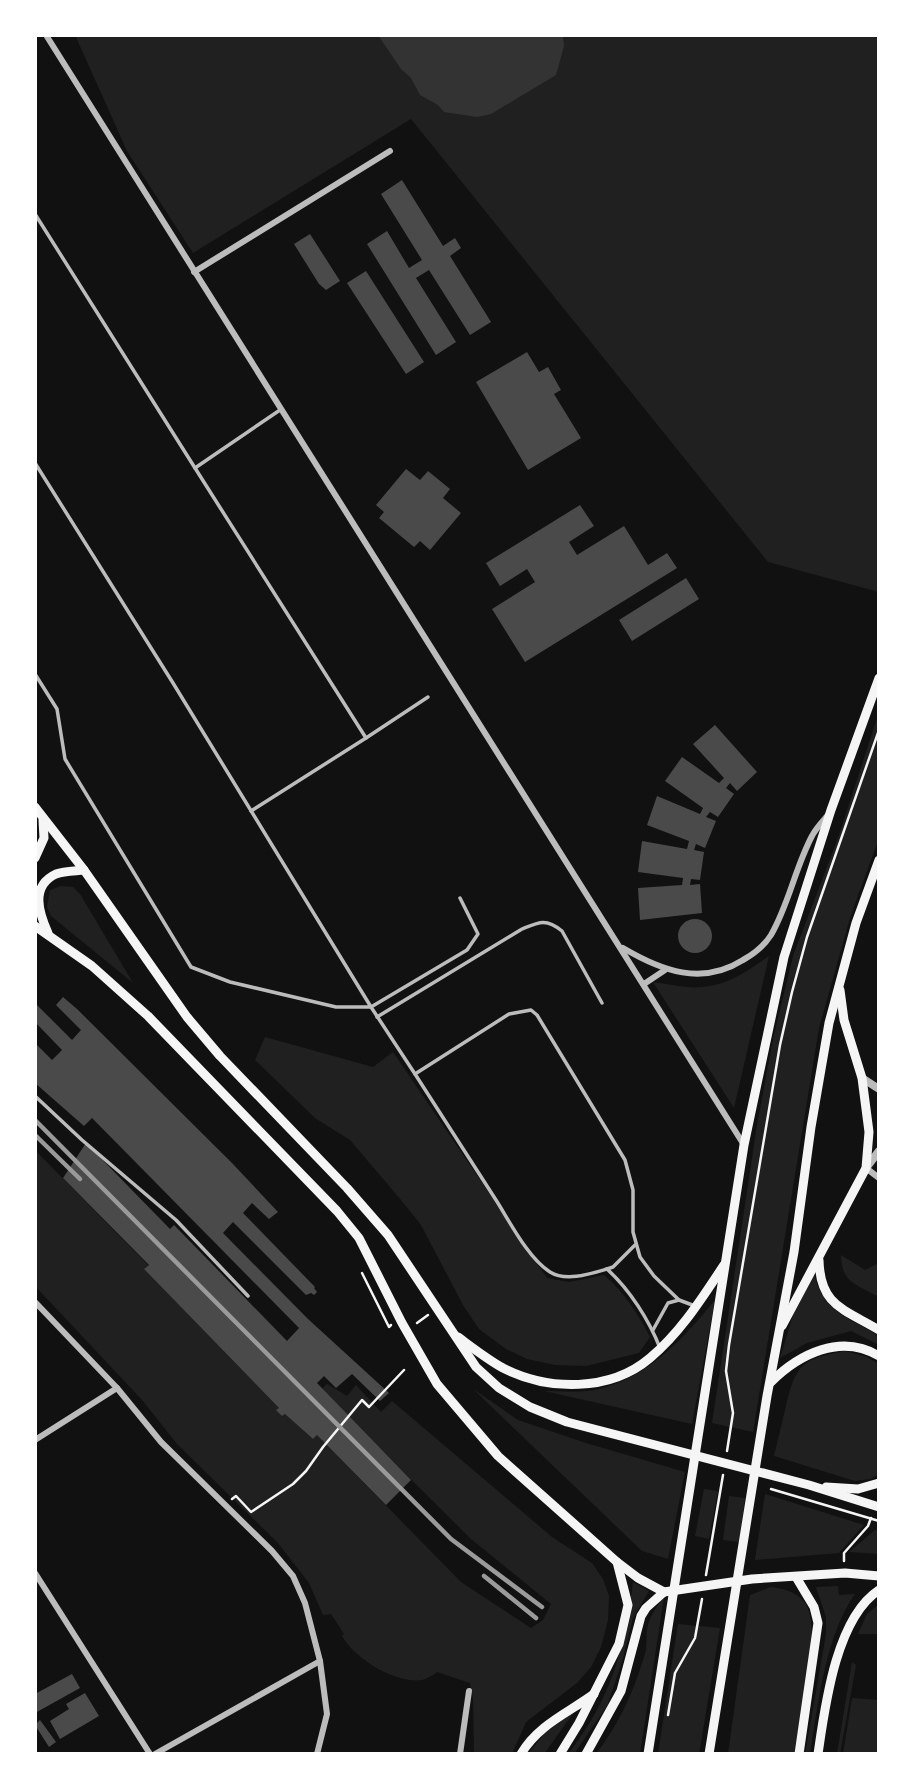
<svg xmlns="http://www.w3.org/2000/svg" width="914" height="1789" font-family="Montserrat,sans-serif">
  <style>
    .green { fill: #202020 }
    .water { fill: #333 }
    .building { fill: #4a4a4a }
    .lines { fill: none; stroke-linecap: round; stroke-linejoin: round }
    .path { stroke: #f5f5f5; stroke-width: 2.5 }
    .service { stroke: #bcbcbc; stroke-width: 3.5 }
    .minor { stroke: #bcbcbc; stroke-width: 6 }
    .tertiary { stroke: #bcbcbc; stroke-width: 8 }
    .secondary { stroke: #f5f5f5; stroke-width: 9 }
    .rail { stroke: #9a9a9a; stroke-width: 4.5 }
  </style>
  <rect width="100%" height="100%" fill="#111"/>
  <g class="green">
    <path d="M75 35H879V592L768 562 411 119 193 253 127 151Z"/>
    <path d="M879 712V838L850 918 819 1028 753 1432 712 1423 757 1125 773 1039 793 956 839 835Z"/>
    <path d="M61 886 73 887 80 894 133 983 51 916 47 907 50 890Z"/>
    <path d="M769 956 734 1108 653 982C669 984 688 989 703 987 728 985 749 970 769 956Z"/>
    <path d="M265 1037 373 1067 393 1052 547 1278 569 1282 604 1275C623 1291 639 1315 650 1337L639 1353 586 1366 555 1365 527 1359 506 1349 479 1329 463 1305 421 1225 401 1200 350 1140 315 1118 255 1060Z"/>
    <path d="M35 1150 148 1265 144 1269 279 1408 277 1410 282 1416 285 1414 313 1439 317 1435 461 1582 531 1628 543 1620 551 1604 471 1539 321 1390 327 1384 347 1396 356 1385 381 1412 392 1401 552 1537 592 1563 603 1579 609 1596 608 1620 601 1647 591 1667 577 1683 526 1722 512 1754H474L473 1699 470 1683 437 1672C433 1675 427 1679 422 1680 395 1684 354 1658 342 1636L344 1634 331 1614 323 1615 309 1583 278 1543 177 1444 143 1401 35 1286Z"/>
    <path d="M841 1255 865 1270 879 1263V1297C858 1285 841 1283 841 1255Z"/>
    <path d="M814 1274C824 1313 848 1317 879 1336V1345L851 1331 807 1343 780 1358 793 1315Z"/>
    <path d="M715 1300 692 1424 544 1391C560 1391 578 1393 594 1390 646 1380 683 1339 715 1300Z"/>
    <path d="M845 1351 867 1357 879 1364V1474L870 1479 855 1481 774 1456C778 1439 782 1423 786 1406 796 1364 802 1359 845 1351Z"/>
    <path d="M472 1388 518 1420 586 1443 685 1472 668 1559 642 1551Z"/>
    <path d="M704 1489 718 1491 709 1539 695 1536Z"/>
    <path d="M765 1494 864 1525 839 1553 755 1560Z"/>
    <path d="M729 1496 745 1498 739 1542 723 1540Z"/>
    <path d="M875 1530 879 1531V1554L849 1552Z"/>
    <path d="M633 1582 649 1591 633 1618 622 1662 607 1706 574 1754H568C611 1699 624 1651 633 1582Z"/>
    <path d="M838 1586 839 1595 855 1594C826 1634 818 1704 810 1754H805L826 1634V1617L816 1587Z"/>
    <path d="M771 1587C784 1589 796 1591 805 1603 823 1629 799 1721 794 1754H728L750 1595Z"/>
    <path d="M664 1597 640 1754H596C619 1724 633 1693 644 1657 647 1649 646 1639 647 1630 649 1617 656 1607 664 1597Z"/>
    <path d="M879 1604V1634H858L867 1614Z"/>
    <path d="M678 1624 720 1628 699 1754H658Z"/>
    <path d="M852 1662 856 1665 840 1754H837Z"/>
    <path d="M852 1698 879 1700V1754H843Z"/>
    <path d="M574 1712 544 1754H528L545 1733Z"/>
  </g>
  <path class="water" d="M378 35H563L564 46 556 75 491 114 477 117 444 112 438 105 420 95 411 78 401 69Z"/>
  <g class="building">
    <path d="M402 180 443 246 455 238 461 248 450 256 491 322 470 335 429 270 416 278 456 342 436 355 367 244 387 231 409 268 422 260 381 194Z"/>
    <path d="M310 234 340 281 326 290 319 284 294 244Z"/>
    <path d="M366 271 424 362 406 374 347 283Z"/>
    <path d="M527 352 539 372 548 367 561 390 554 394 581 438 528 470 476 382Z"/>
    <path d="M406 469 420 480 428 471 450 489 443 498 461 513 430 550 420 541 414 547 379 518 384 512 376 505Z"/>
    <path d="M580 505 594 526 569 542 577 555 624 526 648 565 667 553 677 568 525 662 492 609 535 582 527 569 500 586 486 563Z"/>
    <path d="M686 578 699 599 632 641 619 620Z"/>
    <path d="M715 725 757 772 737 791 730 783 726 788 734 794 718 817 710 812 706 817 716 821 705 848 696 844 694 850 704 852 700 880 691 879 690 885 700 884 702 913 640 920 638 888 682 885 683 878 638 872 642 841 687 849 689 841 647 825 657 796 700 814 703 808 665 781 682 757 719 783 724 778 693 744Z"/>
    <circle cx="695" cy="936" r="17"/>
    <path d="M63 997 77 1009 232 1163 278 1212 269 1219 252 1203 243 1213 315 1287 314 1288 317 1292 314 1295 311 1293 306 1295 233 1222 223 1233 308 1319 389 1393 380 1401 352 1374 336 1388 324 1376 317 1383 411 1480 386 1505 317 1435 313 1439 285 1414 282 1416 276 1410 279 1408 144 1269 149 1265 63 1178 86 1143 170 1229 174 1225 287 1341 299 1328 92 1118 84 1126 35 1083V1043L52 1060 62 1050 35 1022V1003L72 1040 81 1030 56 1005Z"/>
    <path d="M72 1674 80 1688 35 1713V1694Z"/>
    <path d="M85 1693 99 1716 60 1739 50 1721 69 1709 66 1704Z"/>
    <path d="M40 1720 56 1742 49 1747 35 1725Z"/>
  </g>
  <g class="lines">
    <g class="path">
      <path d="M362 1273 389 1327 391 1325"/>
      <path d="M417 1323 428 1315"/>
      <path d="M727 1451 733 1413 726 1371 729 1345 780 1045 792 992 807 937 879 730"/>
      <path d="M771 1489 879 1521"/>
      <path d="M232 1499 236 1496 251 1512 293 1484 306 1471 323 1447 362 1400 369 1407 404 1370"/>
      <path d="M844 1561V1553L868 1526 871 1518"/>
      <path d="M706 1575 723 1475"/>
      <path d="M668 1715 675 1673 695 1638 702 1599"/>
    </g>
    <g class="service">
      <path d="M35 214 195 468 280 410"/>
      <path d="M35 463 173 683 371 1007H336L230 982 191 967 65 759 57 709 35 674"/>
      <path d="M195 468 366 738 251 811"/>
      <path d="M366 738 428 697"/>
      <path d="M377 1017 522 929C539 922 546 918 562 931L602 1003"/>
      <path d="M415 1074 371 1007 467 950 478 934 460 898"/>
      <path d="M35 1096 82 1140 176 1220 248 1296"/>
      <path d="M607 1269 613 1267 635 1245"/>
      <path d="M653 1330 668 1303 679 1300"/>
      <path d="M660 1348C649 1320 630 1290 607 1269 590 1274 566 1282 550 1272 528 1258 510 1222 496 1200 469 1158 442 1116 415 1074L509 1014 531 1010 537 1015 625 1160 633 1190V1232L640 1257 654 1276 679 1300 695 1306"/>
    </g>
    <g class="minor">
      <path d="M46 35 744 1145"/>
      <path d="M194 272 390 151"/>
      <path d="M623 948C662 971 702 986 743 960 754 954 764 946 771 935 789 904 795 868 812 836 816 828 823 821 828 815"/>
      <path d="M644 984 665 970"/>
      <path d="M866 1168 879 1178"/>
      <path d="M35 1302 117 1388 161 1442 272 1551 293 1576 305 1603 320 1661 327 1714 317 1754"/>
      <path d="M35 1440 117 1388"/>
      <path d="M35 1573 150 1754"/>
      <path d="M155 1754 320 1661"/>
      <path d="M460 1754 469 1691"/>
    </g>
    <g class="tertiary">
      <path d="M862 1078 879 1089"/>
      <path d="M866 1168 879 1151"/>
    </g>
    <g class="secondary">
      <path d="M35 807 84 870 187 1017 220 1056 347 1188 388 1235 476 1367 499 1388 530 1407 567 1422 809 1485 879 1507"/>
      <path d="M35 858 44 838 43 820"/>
      <path d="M35 926 92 966 148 1016 337 1211 359 1238 402 1323 437 1384 498 1456 617 1562 638 1578 664 1592 752 1579 845 1573 879 1576"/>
      <path d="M48 933C39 913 30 886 56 874 64 871 76 871 84 870"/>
      <path d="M819 1260C820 1306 844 1309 879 1330"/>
      <path d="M782 1326 866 1168 869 1132 862 1078 844 1020 840 990"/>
      <path d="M458 1337C473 1348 487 1359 503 1368 548 1391 610 1392 650 1358 681 1332 702 1298 724 1265"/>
      <path d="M771 1382C799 1354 841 1333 879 1356"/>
      <path d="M826 1487 858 1489 879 1483"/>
      <path d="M796 1577 814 1607 818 1623 799 1754"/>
      <path d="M521 1754C538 1725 568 1713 594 1694"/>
      <path d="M560 1754 579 1723 619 1644 628 1605 617 1562"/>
      <path d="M586 1754 621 1691 641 1616 646 1608 664 1592"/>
      <path d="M648 1754 744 1145 784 957 831 810 879 678"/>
      <path d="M709 1754 767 1396 794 1252 811 1127 829 1023 856 923 879 860"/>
      <path d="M818 1754C825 1706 836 1618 879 1590"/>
    </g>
    <g class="rail">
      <path d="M35 1120 451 1539 542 1607"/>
      <path d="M35 1135 80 1179"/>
      <path d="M484 1576 536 1618"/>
    </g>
  </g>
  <rect width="914" height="1789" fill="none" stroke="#ffffff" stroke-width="74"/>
</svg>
